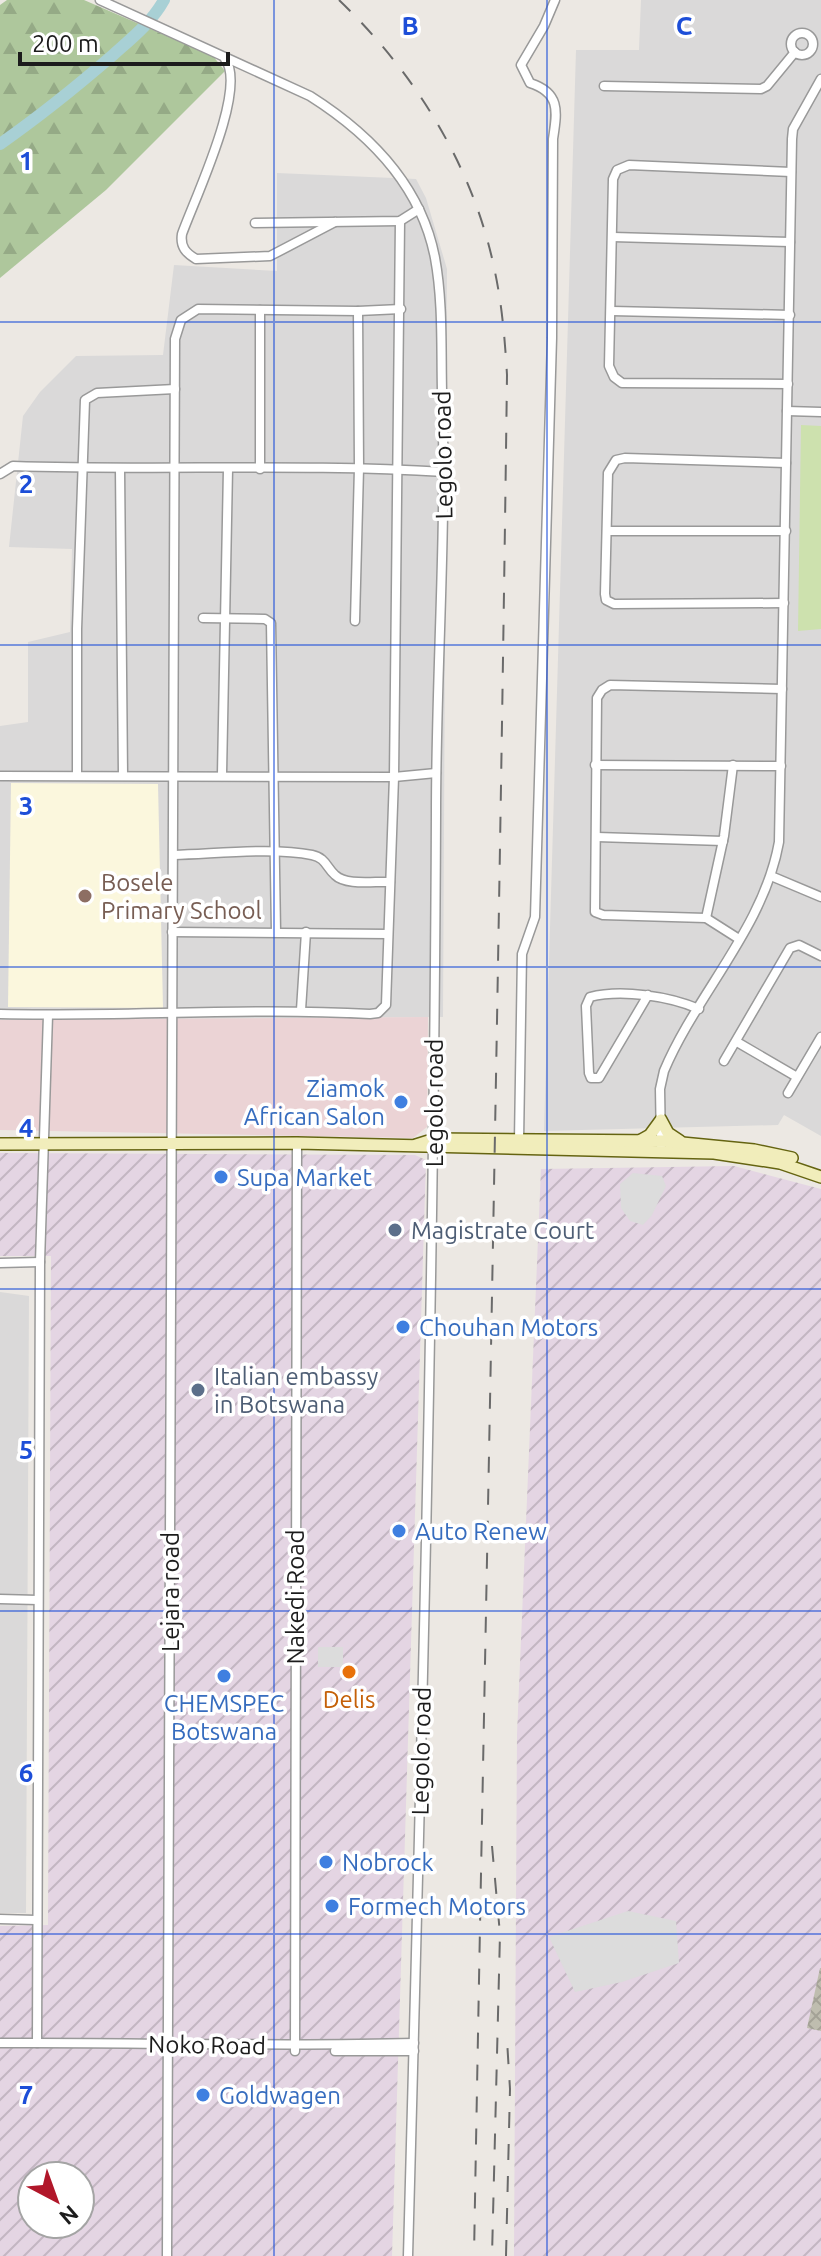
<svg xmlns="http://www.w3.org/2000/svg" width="821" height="2256" font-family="Ubuntu,sans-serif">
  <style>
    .residential { fill: #dad9d9 }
    .commercial { fill: #ebd3d5 }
    .industrial { fill: url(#industrial-furrows); fill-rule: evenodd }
    .education { fill: #fbf7dd }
    .construction { fill: url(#construction-cross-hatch) }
    .grass { fill: #cde1ae }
    .forest { fill: url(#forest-firs) }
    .parking { fill: #dcdcdc }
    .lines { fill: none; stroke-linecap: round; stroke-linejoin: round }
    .river { stroke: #a8d0d5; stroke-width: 12 }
    .street-casing { stroke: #999; stroke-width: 11 }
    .secondary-casing { stroke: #656411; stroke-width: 14 }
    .street { stroke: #fff; stroke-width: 8 }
    .secondary { stroke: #f1edbb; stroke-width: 11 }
    .rail { stroke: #6a6a6a; stroke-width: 2; stroke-dasharray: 16 16; stroke-linecap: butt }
    .grid { fill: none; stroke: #1d4ed8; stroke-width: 2; stroke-opacity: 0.55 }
    .education-dot { fill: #8d6e63; stroke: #fff; stroke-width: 3 }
    .shop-dot { fill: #3f7fe0; stroke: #fff; stroke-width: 3 }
    .service-dot { fill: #5c6f8a; stroke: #fff; stroke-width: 3 }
    .food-dot { fill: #e8710a; stroke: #fff; stroke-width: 3 }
    .labels { text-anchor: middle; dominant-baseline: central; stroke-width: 7; stroke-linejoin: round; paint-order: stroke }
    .street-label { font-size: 24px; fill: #1c1c1c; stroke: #fff }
    .education-label { font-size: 24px; fill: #785e54; stroke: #fff; text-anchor: start }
    .shop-label { font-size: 24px; fill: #366cbe; stroke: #fff; text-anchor: start }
    .service-label { font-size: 24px; fill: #4e5e75; stroke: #fff; text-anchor: start }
    .food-label { font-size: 24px; fill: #c56008; stroke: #fff }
    .grid-label { font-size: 26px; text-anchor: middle; font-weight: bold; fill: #1d4ed8; stroke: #fff; stroke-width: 7; stroke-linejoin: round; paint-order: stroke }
  </style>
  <defs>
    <pattern id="industrial-furrows" width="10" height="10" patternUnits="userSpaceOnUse" patternTransform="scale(2)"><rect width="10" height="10" fill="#e4d5e3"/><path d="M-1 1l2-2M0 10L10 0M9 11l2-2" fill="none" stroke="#c3b6c2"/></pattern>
    <pattern id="construction-cross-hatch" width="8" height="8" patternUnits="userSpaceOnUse" patternTransform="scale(2)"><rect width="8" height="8" fill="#bfbdaf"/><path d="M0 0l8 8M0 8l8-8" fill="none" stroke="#a4a296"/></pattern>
    <pattern id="forest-firs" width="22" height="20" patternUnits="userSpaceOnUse" patternTransform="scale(2)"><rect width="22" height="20" fill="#aec79c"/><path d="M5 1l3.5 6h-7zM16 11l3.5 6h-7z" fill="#95aa86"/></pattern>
  </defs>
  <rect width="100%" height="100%" fill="#ece8e3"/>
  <g class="residential">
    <path d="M641 0H821V1136L784 1115 778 1125 544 1131 576 50H639Z"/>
    <path d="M277 173 416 179 426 198 447 269 443 1017 0 1020V726L28 722V642L70 632 72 549 9 547 23 416 40 392 76 356 163 355 174 265 277 271Z"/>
    <path d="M0 1292 29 1296 26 1913H0Z"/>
  </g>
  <path class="commercial" d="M428 1017 427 1127 413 1138 0 1130V1020Z"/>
  <g class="industrial">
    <path d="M0 1153 415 1155 426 1160 392 2256H0V1926L48 1925 51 1256H0ZM32 2176H80V2224H32Z"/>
    <path d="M734 1166 821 1189V2256H514L517 1734 541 1169Z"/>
  </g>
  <path class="education" d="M11 783 158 784 163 1008 8 1007Z"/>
  <path class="construction" d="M820 1968H821V2031L807 2028Z"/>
  <path class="grass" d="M801 425 821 426V629L798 631Z"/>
  <path class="forest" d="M7 0H84L213 56 225 71 106 190 0 278V5Z"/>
  <g class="parking">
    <path d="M633 1173 662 1176 666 1186 652 1215 643 1225 630 1221 621 1208 620 1184Z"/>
    <rect x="318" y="1647" width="25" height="20"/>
    <path d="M628 1911 676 1921 679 1963 622 1982 575 1992 549 1937Z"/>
  </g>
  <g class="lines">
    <path class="river" d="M0 144C40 116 76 87 113 55 132 38 152 22 164 0"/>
    <g class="street-casing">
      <g id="street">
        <path d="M100 0 310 96C370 134 421 185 435 258 443 301 441 347 442 391 447 531 436 672 436 813 434 1294 421 1775 408 2256"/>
        <circle cx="802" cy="44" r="11"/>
        <path d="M225 59C248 88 194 200 182 234 180 247 186 253 196 259L270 256 335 222"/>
        <path d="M604 86 761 89 767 86 795 52"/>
        <path d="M255 223 400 221 419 209"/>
        <path d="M613 237 790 242"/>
        <path d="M260 310V469"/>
        <path d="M612 311 790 315"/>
        <path d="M788 384 622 383 614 377 609 366 613 179 617 170 629 165 791 172"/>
        <path d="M787 411 821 412"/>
        <path d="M120 469 123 775"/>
        <path d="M0 474 13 466C157 471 301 463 445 472"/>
        <path d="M607 531H786"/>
        <path d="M784 603 614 604 606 600 605 594 608 473 616 460 625 458 786 463"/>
        <path d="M203 618 265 619 271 623 276 932"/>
        <path d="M355 621 359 468 358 311"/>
        <path d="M595 765 781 766"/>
        <path d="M222 774 228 469"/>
        <path d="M77 775V629L85 400 97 393 175 389"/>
        <path d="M0 776 394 777 436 773"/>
        <path d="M597 837 723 841"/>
        <path d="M174 855C215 854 273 847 312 855 326 858 326 867 335 875 346 886 375 881 390 882"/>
        <path d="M771 876 821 897"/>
        <path d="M706 918 724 836 733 765"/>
        <path d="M172 932 388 934"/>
        <path d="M739 939 706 918 603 915 595 912 597 698 602 690 610 685 782 689"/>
        <path d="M648 995 599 1078H591L589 1073 586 1006 590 997C621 989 669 996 699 1009"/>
        <path d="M301 1010 306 932"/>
        <path d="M0 1014C124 1017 247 1007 370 1014L378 1013 386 1005 394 777 400 221"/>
        <path d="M737 1042 797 1077"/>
        <path d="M724 1061 790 948 799 945 821 956"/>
        <path d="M788 1093 821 1037"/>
        <path d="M519 1141 522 954 535 917 552 338 553 139C557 112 561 93 530 83L521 65 544 26 555 0"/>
        <path d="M661 1146 660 1089 664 1071C697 993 764 927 779 842L792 139 793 129 821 79"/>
        <path d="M0 1263 40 1262"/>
        <path d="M0 1599 38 1600"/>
        <path d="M0 1919 36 1920"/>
        <path d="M0 2043C138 2042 276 2047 414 2043"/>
        <path d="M37 2043 40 1262 48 1015"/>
        <path d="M295 2051 297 1143"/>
        <path d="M335 2051H414"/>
        <path d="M167 2256 175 339 181 320 198 309 358 311 401 309"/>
      </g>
    </g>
    <g class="secondary-casing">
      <g id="secondary">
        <path d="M641 1140 650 1135 661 1120 668 1133 680 1141"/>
        <path d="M0 1144 297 1143 714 1153 780 1163 821 1177"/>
        <path d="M416 1145 435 1139 662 1141 754 1150 792 1158"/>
      </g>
    </g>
    <use href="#street" class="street"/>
    <use href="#secondary" class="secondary"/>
    <g class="rail">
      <path d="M339 0C415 73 474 167 495 272 502 305 505 340 507 375 499 1002 485 1629 474 2256"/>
      <path d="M492 1846 500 1934 492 2256"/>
      <path d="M506 2256 510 2089 507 2040"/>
    </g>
  </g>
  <path class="grid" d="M274 0V2256M547 0V2256M0 322H821M0 645H821M0 967H821M0 1289H821M0 1611H821M0 1934H821"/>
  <circle class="education-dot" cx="85" cy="896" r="8"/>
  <g class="shop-dot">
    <circle cx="401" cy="1102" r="8"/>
    <circle cx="221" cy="1177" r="8"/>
    <circle cx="403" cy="1327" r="8"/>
    <circle cx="399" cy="1531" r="8"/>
    <circle cx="224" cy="1676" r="8"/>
    <circle cx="326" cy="1862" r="8"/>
    <circle cx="332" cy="1906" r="8"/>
    <circle cx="203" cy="2095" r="8"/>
  </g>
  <g class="service-dot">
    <circle cx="395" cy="1230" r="8"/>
    <circle cx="198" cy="1390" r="8"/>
  </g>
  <circle class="food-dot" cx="349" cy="1672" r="8"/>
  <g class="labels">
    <g class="street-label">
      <text transform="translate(443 455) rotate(-91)">Legolo road</text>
      <text transform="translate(434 1103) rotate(-90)">Legolo road</text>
      <text transform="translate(170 1592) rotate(-90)">Lejara road</text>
      <text transform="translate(295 1597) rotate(-90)">Nakedi Road</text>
      <text transform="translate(421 1751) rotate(-89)">Legolo road</text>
      <text transform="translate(207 2045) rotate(1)">Noko Road</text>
    </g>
    <g class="education-label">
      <text x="101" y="882">Bosele<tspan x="101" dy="28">Primary School</tspan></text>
    </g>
    <g class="shop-label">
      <text x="385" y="1088" text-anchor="end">Ziamok<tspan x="385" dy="28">African Salon</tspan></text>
      <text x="237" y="1177">Supa Market</text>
      <text x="419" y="1327">Chouhan Motors</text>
      <text x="415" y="1531">Auto Renew</text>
      <text x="224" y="1703" text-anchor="middle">CHEMSPEC<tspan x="224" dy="28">Botswana</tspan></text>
      <text x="342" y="1862">Nobrock</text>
      <text x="348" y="1906">Formech Motors</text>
      <text x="219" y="2095">Goldwagen</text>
    </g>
    <g class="service-label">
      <text x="411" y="1230">Magistrate Court</text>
      <text x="214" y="1376">Italian embassy<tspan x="214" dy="28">in Botswana</tspan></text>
    </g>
    <g class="food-label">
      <text x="349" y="1699">Delis</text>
    </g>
  </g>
  <g class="grid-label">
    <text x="410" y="35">B</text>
    <text x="684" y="35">C</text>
    <text x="26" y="170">1</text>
    <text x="26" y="493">2</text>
    <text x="26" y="815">3</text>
    <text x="26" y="1137">4</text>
    <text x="26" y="1459">5</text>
    <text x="26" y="1782">6</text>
    <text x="26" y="2104">7</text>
  </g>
  <g transform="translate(56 2200) rotate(139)"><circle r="38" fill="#ffffff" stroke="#a4a4a4" stroke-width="2"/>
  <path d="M0-6L14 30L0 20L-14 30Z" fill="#b1172a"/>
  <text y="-12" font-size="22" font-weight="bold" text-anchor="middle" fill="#1c1c1c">N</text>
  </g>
  <path d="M20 52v12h208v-12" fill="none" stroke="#1c1c1c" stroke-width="4"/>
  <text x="32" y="52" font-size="24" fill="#1c1c1c" stroke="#ffffff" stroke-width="6" paint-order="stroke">200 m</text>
</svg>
